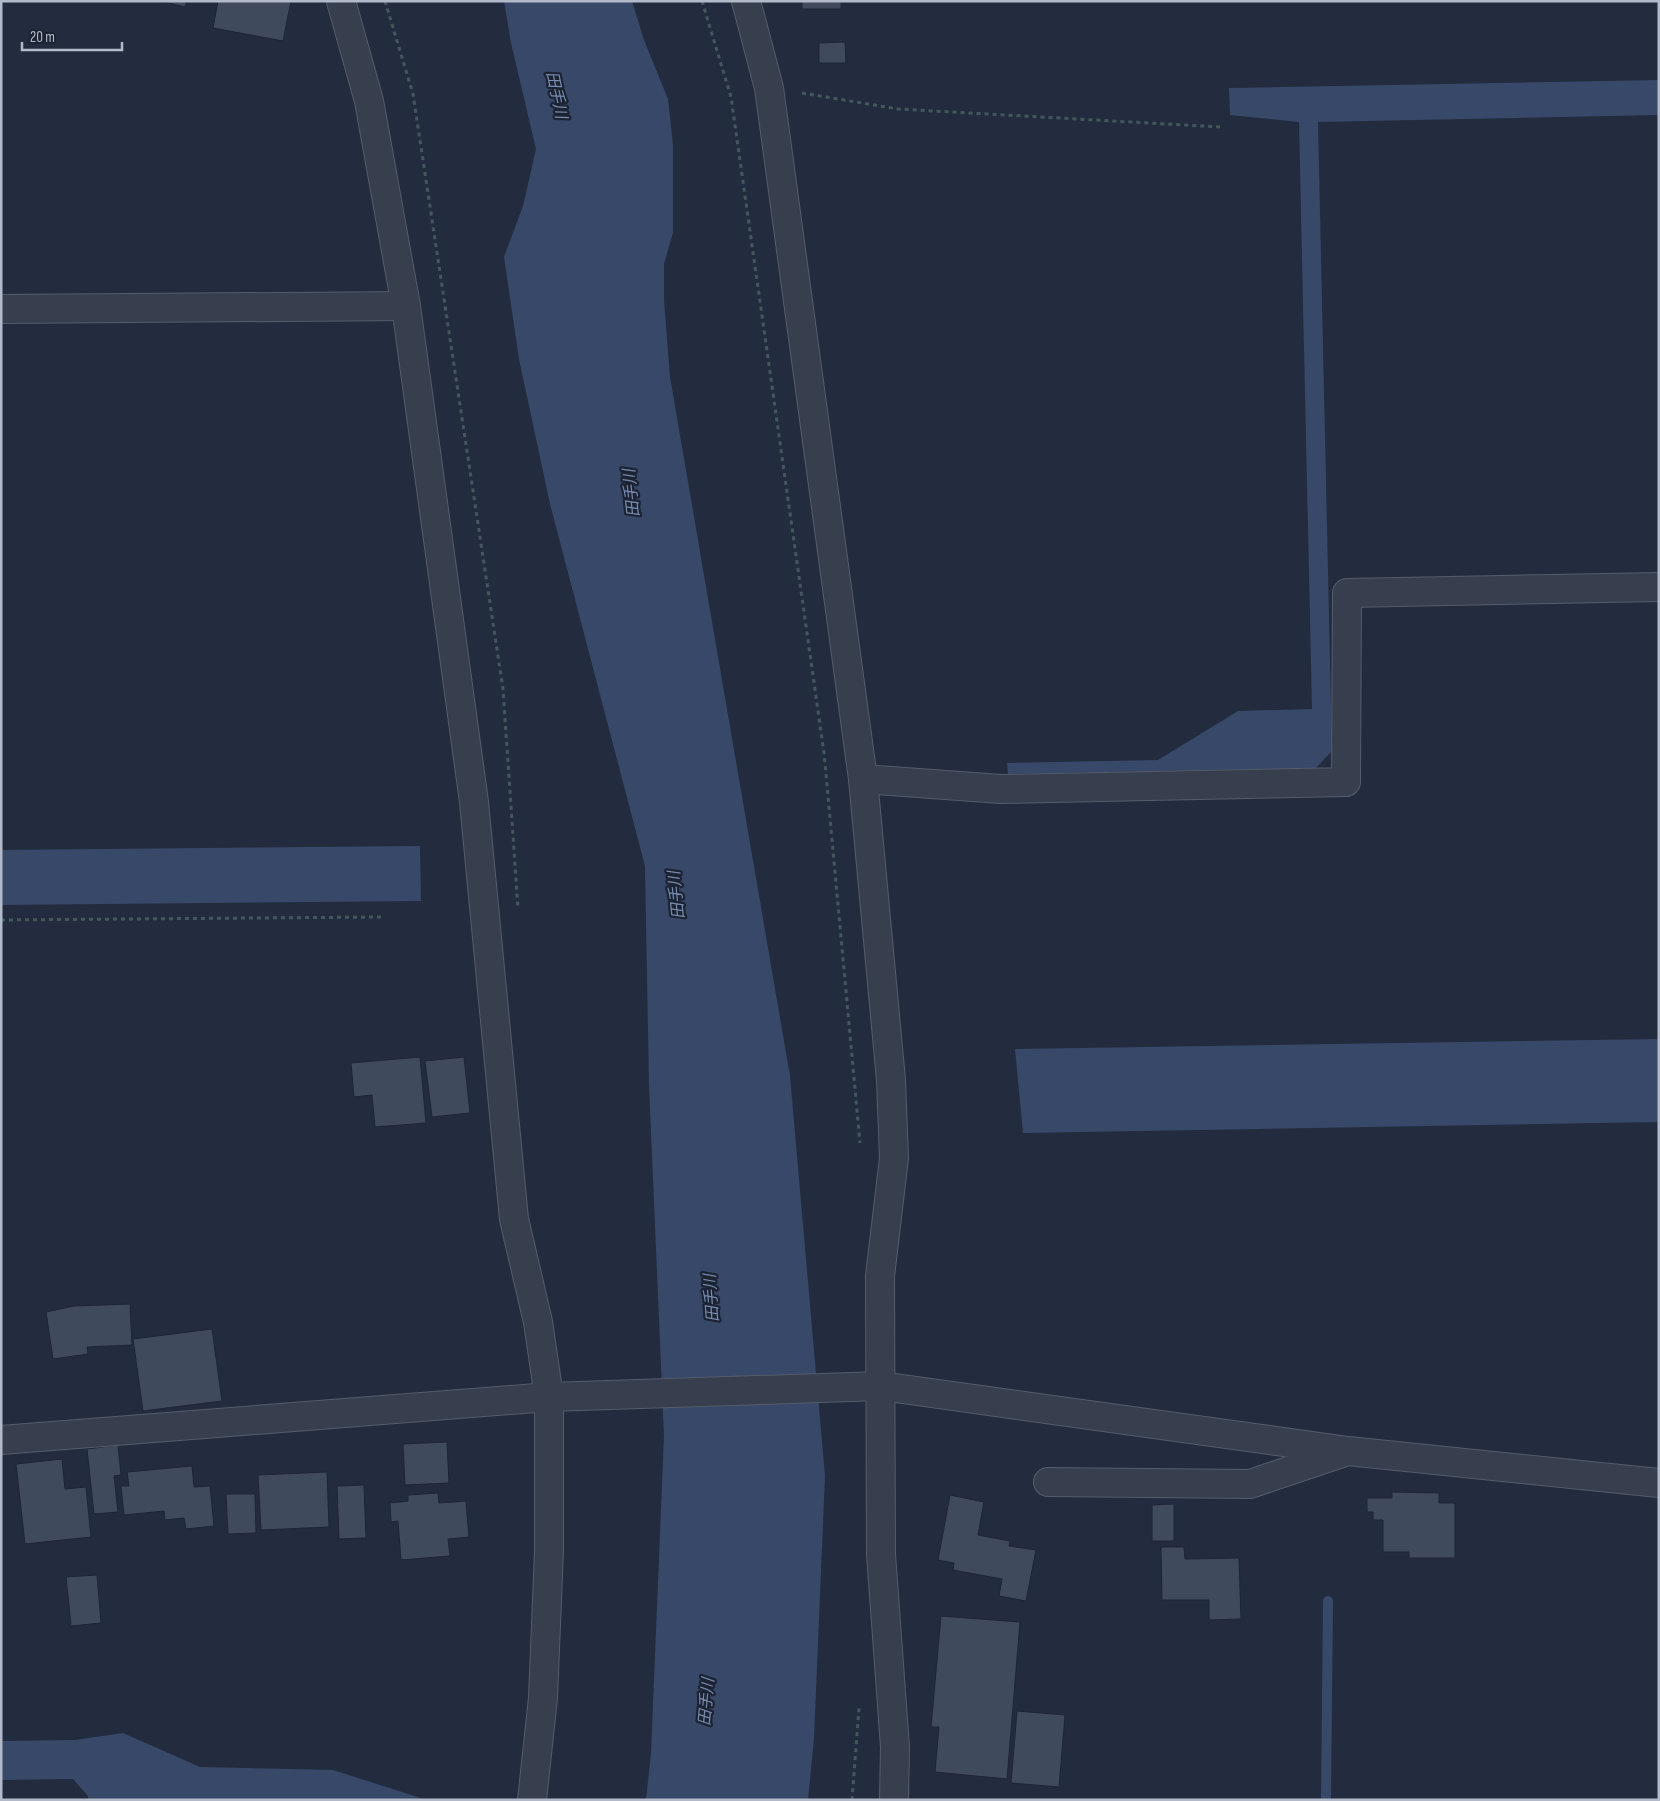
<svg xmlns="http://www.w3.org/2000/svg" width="1660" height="1801" font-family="'Sofia Sans Condensed','Noto Sans JP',sans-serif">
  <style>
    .water { fill: #384868 }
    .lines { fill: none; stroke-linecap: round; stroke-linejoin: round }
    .stream { stroke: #384868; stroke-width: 10 }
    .building { fill: #3f4a5d; stroke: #1e2535 }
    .minor-casing { stroke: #555c6c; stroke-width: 30 }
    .path { stroke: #43575c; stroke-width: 3; stroke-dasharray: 4 4; stroke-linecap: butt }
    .minor { stroke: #373e4e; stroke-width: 28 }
    .labels { text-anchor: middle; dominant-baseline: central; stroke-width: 4.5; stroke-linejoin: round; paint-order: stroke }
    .water-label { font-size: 16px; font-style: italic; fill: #798db2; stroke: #1c2333 }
  </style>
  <rect width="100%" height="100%" fill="#232c3e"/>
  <g class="water">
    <path d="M504 1H632L644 40 668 99 673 145V233L664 264V300L670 377 790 1076 825 1476 814 1738 808 1800H646L651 1753 664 1436 649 1085 645 866 550 504 519 359 504 257 523 206 536 149 511 43Z"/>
    <path d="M1659 80V115L1318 122 1332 751 1316 768 1008 774 1007 763 1158 760 1238 711 1312 709 1299 122 1230 115 1229 88Z"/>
    <path d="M420 846 421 901 1 905V850Z"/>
    <path d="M1659 1039V1122L1023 1133 1015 1049Z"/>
    <path d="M123 1733 200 1767 333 1770 427 1800H88V1796L73 1779 1 1780V1741L75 1740Z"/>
  </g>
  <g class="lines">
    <path class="stream" d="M1326 1800 1328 1601"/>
  </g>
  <g class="building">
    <path d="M161 1H187L185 7Z"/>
    <path d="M218 1H291L283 41 213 28Z"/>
    <rect x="802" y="1" width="39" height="8"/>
    <path d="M845 42 846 63H819V43Z"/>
    <path d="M420 1057 426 1123 375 1127 372 1095 354 1097 351 1063Z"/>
    <path d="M464 1057 470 1113 432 1117 425 1061Z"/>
    <path d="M130 1304 132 1345 87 1347 88 1354 53 1359 46 1312 74 1306Z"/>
    <path d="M212 1329 222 1401 143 1411 133 1339Z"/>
    <path d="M447 1442 449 1483 405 1485 403 1444Z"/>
    <path d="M118 1445 121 1475 114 1476 118 1512 94 1514 87 1449Z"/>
    <path d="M62 1459 65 1489 86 1487 91 1537 25 1544 16 1464Z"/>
    <path d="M192 1466 194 1487 210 1486 214 1526 186 1529 184 1518 165 1520 164 1511 124 1515 121 1486H129L127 1472Z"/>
    <path d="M327 1472 329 1527 261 1530 258 1475Z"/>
    <path d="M364 1485 366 1538 339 1539 337 1486Z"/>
    <path d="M1392 1492 1439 1493V1503H1455V1558H1409V1552H1383V1520H1373V1512H1367V1498H1392Z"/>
    <path d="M438 1493 439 1503 466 1501 469 1537 448 1539 450 1556 401 1560 398 1521 391 1522 390 1503 408 1501V1495Z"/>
    <path d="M226 1494H255L256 1533 228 1534Z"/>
    <path d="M950 1495 984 1502 978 1535 1010 1541 1009 1546 1036 1550 1026 1601 999 1596 1002 1579 953 1570 954 1563 938 1560Z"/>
    <path d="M1174 1504V1541H1152V1505Z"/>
    <path d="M1161 1547H1184L1185 1559 1239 1558 1241 1619 1209 1620V1600H1162Z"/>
    <path d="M97 1575 101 1623 71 1626 66 1577Z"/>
    <path d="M941 1616 1020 1622 1007 1779 935 1772 939 1727H931Z"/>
    <path d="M1017 1711 1065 1715 1059 1787 1011 1783Z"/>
  </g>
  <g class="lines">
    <g class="minor-casing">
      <g id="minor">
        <path d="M341 1 369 101 406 306 474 802 514 1219 538 1322 549 1397V1551L543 1698 532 1800"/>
        <path d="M746 1 769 88 863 779 891 1080 894 1158 880 1276 881 1554 895 1747 894 1800"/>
        <path d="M1 309 406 306"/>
        <path d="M863 779 1001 789 1346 782 1347 593 1659 587"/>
        <path d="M1 1440 549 1397 881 1386 1348 1451 1659 1483"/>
        <path d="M1048 1482 1250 1484 1342 1453"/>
      </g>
    </g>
    <g class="path">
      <path d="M385 1 413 94 503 689 518 909"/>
      <path d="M702 1 731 97 824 753 860 1143"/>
      <path d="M802 93 898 109 1220 127"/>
      <path d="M1 920 384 917"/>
      <path d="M852 1800 859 1708"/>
    </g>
    <use href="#minor" class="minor"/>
  </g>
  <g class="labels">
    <g class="water-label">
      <text transform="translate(556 95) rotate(78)">田手川</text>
      <text transform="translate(632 493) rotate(-96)">田手川</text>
      <text transform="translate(677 895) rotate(-96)">田手川</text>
      <text transform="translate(712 1298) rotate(-94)">田手川</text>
      <text transform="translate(707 1702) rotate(-85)">田手川</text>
    </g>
  </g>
  <rect width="1660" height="1801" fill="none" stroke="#b2b9c9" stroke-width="5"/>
  <path d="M22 42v8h100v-8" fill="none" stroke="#b2b9c9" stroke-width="2.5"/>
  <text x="30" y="42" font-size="15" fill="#b2b9c9" stroke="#1c2333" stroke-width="4" paint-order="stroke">20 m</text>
</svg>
